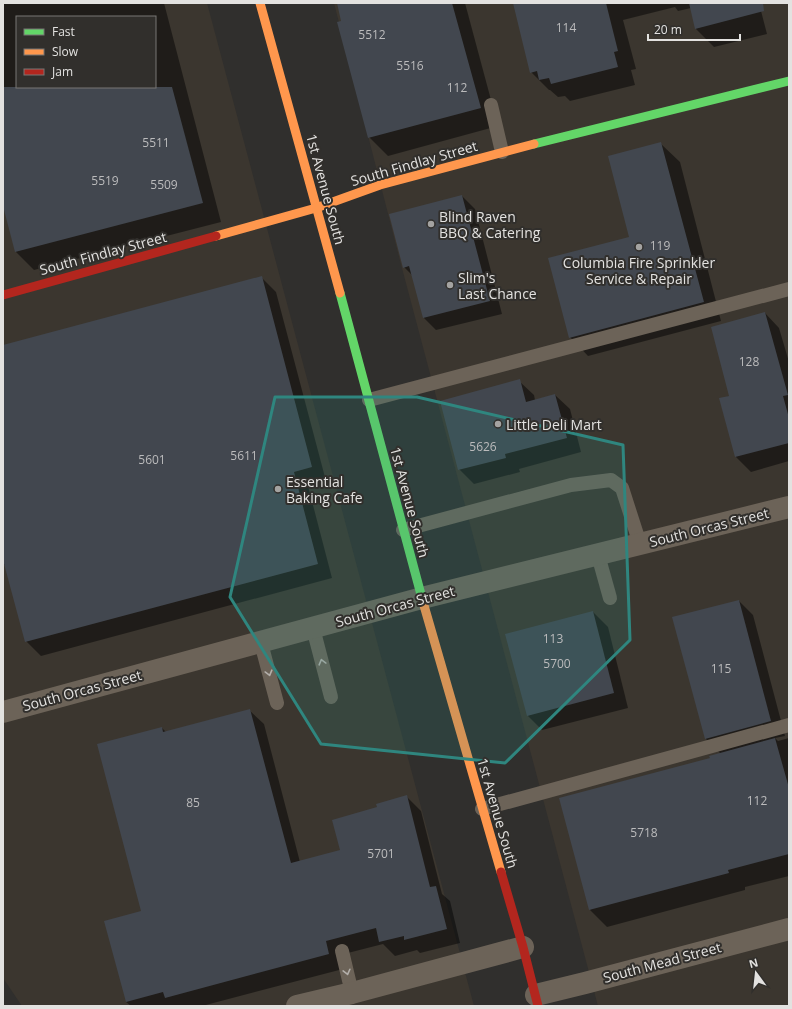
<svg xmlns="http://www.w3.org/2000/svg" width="792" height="1009" font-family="'Open Sans',sans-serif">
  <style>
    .built { fill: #3b362f; fill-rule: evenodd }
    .shadow { fill: #0007; fill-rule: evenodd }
    .building { fill: #42474f }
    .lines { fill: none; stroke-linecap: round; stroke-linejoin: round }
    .lane { stroke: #6c6358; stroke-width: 14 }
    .street { stroke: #6c6358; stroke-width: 22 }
    .fast { stroke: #63d668; stroke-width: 9 }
    .slow { stroke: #ff974d; stroke-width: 9 }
    .jam { stroke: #b3261e; stroke-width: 9 }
    .oneway { stroke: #b3afaa }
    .marked { fill: #2f867f; fill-opacity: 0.2; stroke: #2f867f; stroke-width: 3; stroke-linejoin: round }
    .poi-dot { fill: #a4a3a1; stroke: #312f2c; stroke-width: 1.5 }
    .labels { text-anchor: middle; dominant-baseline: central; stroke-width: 4; stroke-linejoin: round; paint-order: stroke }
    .number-label { font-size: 12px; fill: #bbbbbc }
    .street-label { font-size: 14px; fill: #e3e2e0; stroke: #312f2c }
    .poi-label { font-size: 14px; fill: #e3e2e0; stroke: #312f2c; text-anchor: start }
  </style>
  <rect width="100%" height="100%" fill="#302f2d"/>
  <g class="built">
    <path d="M3 3H207L474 1006H22L3 978ZM17 17H155V87H17Z"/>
    <path d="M334 3H789V1006H598L402 268Z"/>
  </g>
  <g class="shadow">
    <path d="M3 3H164L221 222 34 270 16 252 3 202ZM17 17H155V87H17Z"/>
    <path d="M338 3H465L498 126 388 156 369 137Z"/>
    <path d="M514 3H759L767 34 714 47 696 29 691 8 678 11 675 7 623 20 636 69 631 70 635 85 570 101 565 96 558 97 550 90H549L531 72Z"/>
    <path d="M661 144 680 162 721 321 588 356 570 337 631 237Z"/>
    <path d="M462 196 475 209 502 314 436 330 424 318 413 276 404 267Z"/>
    <path d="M262 278 276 292 326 481 308 486 332 578 41 656 26 641 5 565H3V346Z"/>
    <path d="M765 313 779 328 789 362V461L751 472 736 457 720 399 730 396Z"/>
    <path d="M519 381 534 395 535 400 555 395 570 409 581 452 519 469 520 472 474 484 459 469Z"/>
    <path d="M739 601 753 615 785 736 775 738 778 741 789 738V876L745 887V890L607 927 590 910 711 759 721 754 706 739Z"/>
    <path d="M593 612 608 627 628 708 542 730 528 716Z"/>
    <path d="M249 710 264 724 300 862 341 851 378 808 406 796 421 811 442 894 450 901 460 943 420 953 417 950 395 956 383 944 340 955 343 969 202 1006H131L126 1002 143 912 162 728 166 732Z"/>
  </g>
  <g class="building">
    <path d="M337 3H452L481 108 368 138 337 22 341 21Z"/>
    <path d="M513 3H606L618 51 614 52 618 67 551 84 549 78 539 80 537 71 530 73Z"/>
    <path d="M689 3H763L764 11 695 29Z"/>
    <path d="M3 87H172L203 203 15 252 3 206Z"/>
    <path d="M661 142 704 302 569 338 548 258 629 237 608 156Z"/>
    <path d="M462 195 490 301 423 318 409 266 403 268 389 214Z"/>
    <path d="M262 276 312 467 294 472 318 564 25 642 3 560V345Z"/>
    <path d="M765 312 788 395 783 396 789 418V443L735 457 719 398 729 396 711 327Z"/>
    <path d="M520 379 526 402 555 394 567 438 505 454 506 458 458 470 440 401Z"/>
    <path d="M739 600 771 721 705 739 672 617Z"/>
    <path d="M593 611 614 693 527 716 505 634Z"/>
    <path d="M250 709 291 863 340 850 332 820 377 807 376 804 407 795 430 887 436 886 447 929 404 940V936L379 942 376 928 326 941 329 954 165 998 163 992 126 1002 104 921 141 911 97 744 162 727 163 732Z"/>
    <path d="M775 738 789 788V854L728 870 729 873 589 910 559 798 710 758 709 756Z"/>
  </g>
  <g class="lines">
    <g class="lane">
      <path d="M491 105 502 152"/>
      <path d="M369 400 789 289"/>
      <path d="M403 530 571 485 611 480 622 488 640 544"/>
      <path d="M598 555 610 598"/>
      <path d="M313 628 331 697"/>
      <path d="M261 643 277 703"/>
      <path d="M482 809 789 725"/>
      <path d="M342 951 352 993"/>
    </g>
    <g class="street">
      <path d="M3 712 422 598 789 507"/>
      <path d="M536 995 585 983 789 929"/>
      <path d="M297 1006 352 993 523 947"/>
    </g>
    <g class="fast">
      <path d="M534 144 789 81"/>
      <path d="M340 293 423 602"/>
    </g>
    <g class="slow">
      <path d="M260 3 340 293"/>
      <path d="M216 236 316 208 380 185 534 144"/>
      <path d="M423 602 501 872"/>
    </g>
    <g class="jam">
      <path d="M3 295 216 236"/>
      <path d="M501 872 523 947 538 1006"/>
    </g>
  </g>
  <defs><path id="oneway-chevron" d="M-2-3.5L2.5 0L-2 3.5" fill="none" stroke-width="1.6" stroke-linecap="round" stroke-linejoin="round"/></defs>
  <g class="oneway">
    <use href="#oneway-chevron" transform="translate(322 662) rotate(-105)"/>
    <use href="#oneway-chevron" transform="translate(269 673) rotate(75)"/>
    <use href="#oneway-chevron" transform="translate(347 972) rotate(76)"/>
  </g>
  <path class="marked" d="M275 397H417L623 445 630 640 505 763 321 744 230 597Z"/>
  <g class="poi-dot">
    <circle cx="431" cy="224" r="4"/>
    <circle cx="639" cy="247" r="4"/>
    <circle cx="450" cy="285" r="4"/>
    <circle cx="498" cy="424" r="4"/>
    <circle cx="278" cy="489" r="4"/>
  </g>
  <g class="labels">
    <g class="number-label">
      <text x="566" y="27">114</text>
      <text x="372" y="34">5512</text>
      <text x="410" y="65">5516</text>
      <text x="457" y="87">112</text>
      <text x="156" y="142">5511</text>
      <text x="105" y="180">5519</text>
      <text x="164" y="184">5509</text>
      <text x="660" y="245">119</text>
      <text x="749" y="361">128</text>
      <text x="483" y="446">5626</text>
      <text x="244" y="455">5611</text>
      <text x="152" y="459">5601</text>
      <text x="553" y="638">113</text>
      <text x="557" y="663">5700</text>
      <text x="721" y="668">115</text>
      <text x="757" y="800">112</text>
      <text x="193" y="802">85</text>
      <text x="644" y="832">5718</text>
      <text x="381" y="853">5701</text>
    </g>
    <g class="street-label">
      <text transform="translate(414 163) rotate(-16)">South Findlay Street</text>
      <text transform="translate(326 189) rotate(75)">1st Avenue South</text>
      <text transform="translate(103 253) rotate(-15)">South Findlay Street</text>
      <text transform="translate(410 502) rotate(75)">1st Avenue South</text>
      <text transform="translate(709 527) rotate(-14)">South Orcas Street</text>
      <text transform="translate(395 606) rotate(-15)">South Orcas Street</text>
      <text transform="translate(82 690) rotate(-15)">South Orcas Street</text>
      <text transform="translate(498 813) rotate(74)">1st Avenue South</text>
      <text transform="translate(662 962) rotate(-15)">South Mead Street</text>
    </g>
    <g class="poi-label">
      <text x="439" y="216">Blind Raven<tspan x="439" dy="16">BBQ &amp; Catering</tspan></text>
      <text x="639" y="262" text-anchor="middle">Columbia Fire Sprinkler<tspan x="639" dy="16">Service &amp; Repair</tspan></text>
      <text x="458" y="277">Slim's<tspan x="458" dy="16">Last Chance</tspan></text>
      <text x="506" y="424">Little Deli Mart</text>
      <text x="286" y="481">Essential<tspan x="286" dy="16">Baking Cafe</tspan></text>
    </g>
  </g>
  <rect width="792" height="1009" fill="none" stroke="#e3e2e0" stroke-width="8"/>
  <rect x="16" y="16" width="140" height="72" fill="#312f2c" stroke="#787774"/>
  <rect x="24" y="29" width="20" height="6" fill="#63d668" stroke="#787774"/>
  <text x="52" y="36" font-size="12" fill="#e3e2e0">Fast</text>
  <rect x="24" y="49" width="20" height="6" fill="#ff974d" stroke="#787774"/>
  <text x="52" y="56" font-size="12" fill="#e3e2e0">Slow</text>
  <rect x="24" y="69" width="20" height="6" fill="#b3261e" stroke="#787774"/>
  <text x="52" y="76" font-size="12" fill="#e3e2e0">Jam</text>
  <g transform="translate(756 973) rotate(345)" stroke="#312f2c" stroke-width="3" paint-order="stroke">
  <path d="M0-3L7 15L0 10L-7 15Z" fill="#e3e2e0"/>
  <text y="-6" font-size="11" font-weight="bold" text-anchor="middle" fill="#e3e2e0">N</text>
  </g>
  <path d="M648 34v6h92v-6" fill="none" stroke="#e3e2e0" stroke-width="2"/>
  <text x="654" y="34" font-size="12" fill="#e3e2e0" stroke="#312f2c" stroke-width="3" paint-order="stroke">20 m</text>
</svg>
